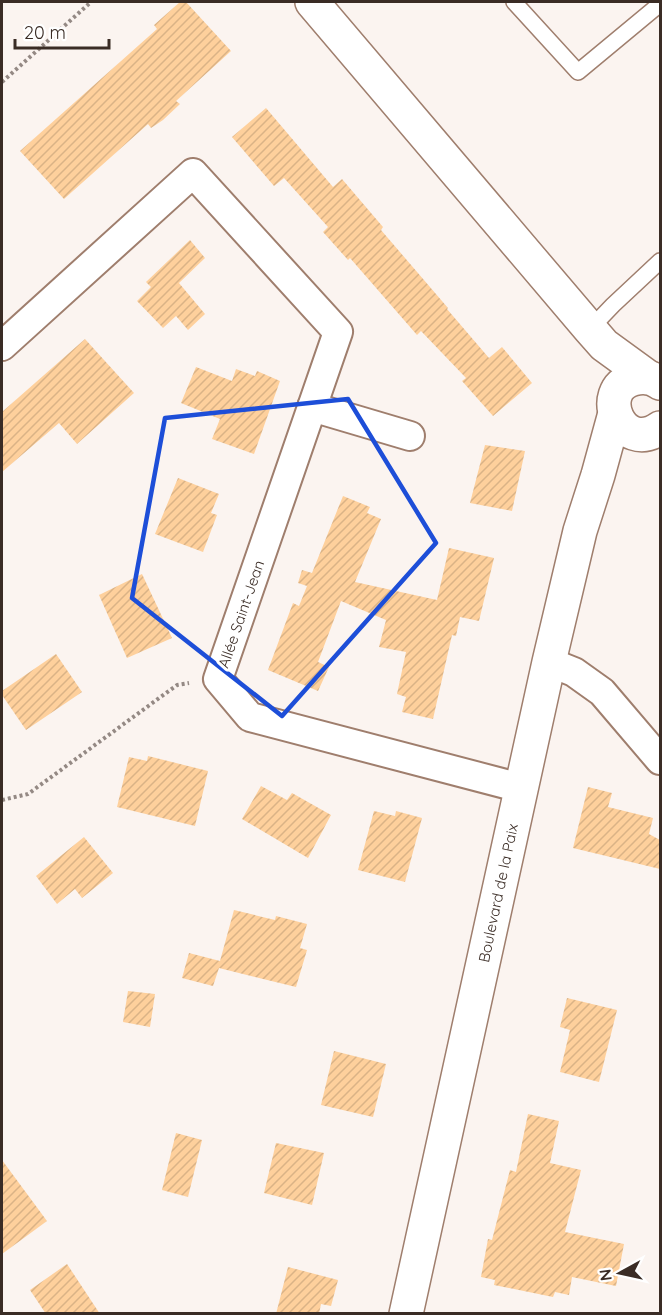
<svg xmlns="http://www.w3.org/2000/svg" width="662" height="1315" font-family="Quicksand,sans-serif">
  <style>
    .building { fill: url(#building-hatch) }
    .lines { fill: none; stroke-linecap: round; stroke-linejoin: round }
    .service-casing { stroke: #9f7e6d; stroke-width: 18 }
    .minor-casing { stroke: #9f7e6d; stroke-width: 32 }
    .secondary-casing { stroke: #9f7e6d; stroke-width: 36 }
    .path { stroke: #948984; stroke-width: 4; stroke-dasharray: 3 3; stroke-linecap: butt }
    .service { stroke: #fff; stroke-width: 15 }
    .minor { stroke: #fff; stroke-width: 28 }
    .secondary { stroke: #fff; stroke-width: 33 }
    .marked { fill: none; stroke: #1d4ed8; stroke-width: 4.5; stroke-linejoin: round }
    .labels { text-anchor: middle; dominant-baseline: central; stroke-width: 6; stroke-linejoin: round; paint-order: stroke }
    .street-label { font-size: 15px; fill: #3a2c25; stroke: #fff }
  </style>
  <defs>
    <pattern id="building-hatch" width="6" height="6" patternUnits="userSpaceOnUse" patternTransform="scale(1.5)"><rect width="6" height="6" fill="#fed09c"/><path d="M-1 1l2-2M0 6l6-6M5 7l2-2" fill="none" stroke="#dab386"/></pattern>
  </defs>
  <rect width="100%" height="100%" fill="#fbf4f0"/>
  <g class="building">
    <path d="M180 2H186L231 51 176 101 180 104 163 120 151 128 148 124 64 199 20 151 157 29 154 25Z"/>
    <path d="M266 108 333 187 342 179 383 227 381 230 448 308 447 309 489 358 502 347 532 383 493 416 462 381 466 378 421 331 417 335 350 258 348 260 323 232 328 227 284 178 274 186 232 137Z"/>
    <path d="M190 240 205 258 179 283 205 314 188 330 176 316 163 328 137 301 151 287 146 282Z"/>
    <path d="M85 339 134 393 77 444 59 423 2 472V412Z"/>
    <path d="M196 367 232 381 236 369 255 376 257 371 280 381 254 454 212 439 220 419 181 403Z"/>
    <path d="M485 445 525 451 512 511 470 503Z"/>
    <path d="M178 478 219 494 211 513 217 515 203 552 155 534Z"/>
    <path d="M343 496 370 507 367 513 381 519 355 582 437 600 449 548 494 558 479 621 460 617 456 636 452 635 433 719 402 712 406 697 397 694 406 652 379 647 386 620 341 601 318 662 329 667 318 691 268 670 293 603 299 606 307 586 298 583 302 570 312 573Z"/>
    <path d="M142 574 172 638 127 658 99 595Z"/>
    <path d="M56 654 82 692 26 730 2 695V691Z"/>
    <path d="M148 756 208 771 195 826 117 807 129 757 147 761Z"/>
    <path d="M261 786 287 800 292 793 331 815 308 858 242 819Z"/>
    <path d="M588 787 612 793 608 807 653 818 649 834 660 840V869L573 848Z"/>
    <path d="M374 811 395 816 396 811 422 818 405 882 358 870Z"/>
    <path d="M84 837 113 873 82 898 75 889 57 904 36 876Z"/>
    <path d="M234 910 275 920 276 916 307 924 300 948 307 950 296 987 219 968 213 986 182 978 189 953 220 961Z"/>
    <path d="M128 991 155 994 150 1027 123 1022Z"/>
    <path d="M567 998 617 1010 599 1082 560 1072 570 1030 560 1027Z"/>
    <path d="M334 1051 386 1064 373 1117 321 1105Z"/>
    <path d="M528 1114 559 1121 550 1163 581 1170 565 1232 624 1244 616 1286 572 1277 569 1295 555 1292 553 1297 494 1285 495 1280 481 1277 488 1239 492 1240 510 1170 516 1172Z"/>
    <path d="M176 1133 202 1140 188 1197 162 1190Z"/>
    <path d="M276 1143 324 1153 312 1205 264 1193Z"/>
    <path d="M2 1160 47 1221 2 1254Z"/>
    <path d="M67 1264 100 1314H46L30 1290Z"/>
    <path d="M288 1267 338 1280 331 1306 321 1304 319 1314H276Z"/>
  </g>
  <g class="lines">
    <g class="service-casing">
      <g id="service">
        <path d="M514 2 578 72 660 4"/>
        <path d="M590 329 613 305 660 261"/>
      </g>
    </g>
    <g class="minor-casing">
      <g id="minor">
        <path d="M2 346 193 173 338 332 218 679 250 717 521 788"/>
        <path d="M312 407 410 436"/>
        <path d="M549 662 574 672 602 692 660 760"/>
      </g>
    </g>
    <g class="secondary-casing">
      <g id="secondary">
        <path d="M312 2 590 329 604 345 648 377"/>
        <path d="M660 383C652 377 643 376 633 379 594 390 621 455 660 428"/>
        <path d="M406 1314 549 662 580 531 598 475 615 413"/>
      </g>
    </g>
    <g class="path">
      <path d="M2 82 91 2"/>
      <path d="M2 800 28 794 177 685 189 683"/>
    </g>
    <use href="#service" class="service"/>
    <use href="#minor" class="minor"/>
    <use href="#secondary" class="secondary"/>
  </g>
  <path class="marked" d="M348 399 436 543 282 716 132 598 165 418Z"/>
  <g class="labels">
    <g class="street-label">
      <text transform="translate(241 614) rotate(-71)">Allée Saint-Jean</text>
      <text transform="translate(498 893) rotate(-78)">Boulevard de la Paix</text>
    </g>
  </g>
  <rect width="662" height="1315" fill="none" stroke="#3a2c25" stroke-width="6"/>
  <g transform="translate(620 1273) rotate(262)" stroke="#ffffff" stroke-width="4.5" paint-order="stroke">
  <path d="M0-4.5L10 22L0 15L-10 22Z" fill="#3a2c25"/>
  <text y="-9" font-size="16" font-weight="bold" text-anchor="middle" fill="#3a2c25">N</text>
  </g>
  <path d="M15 39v9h94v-9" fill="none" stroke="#3a2c25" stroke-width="3"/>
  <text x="24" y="39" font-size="18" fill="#3a2c25" stroke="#ffffff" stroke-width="4.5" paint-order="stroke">20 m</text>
</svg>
